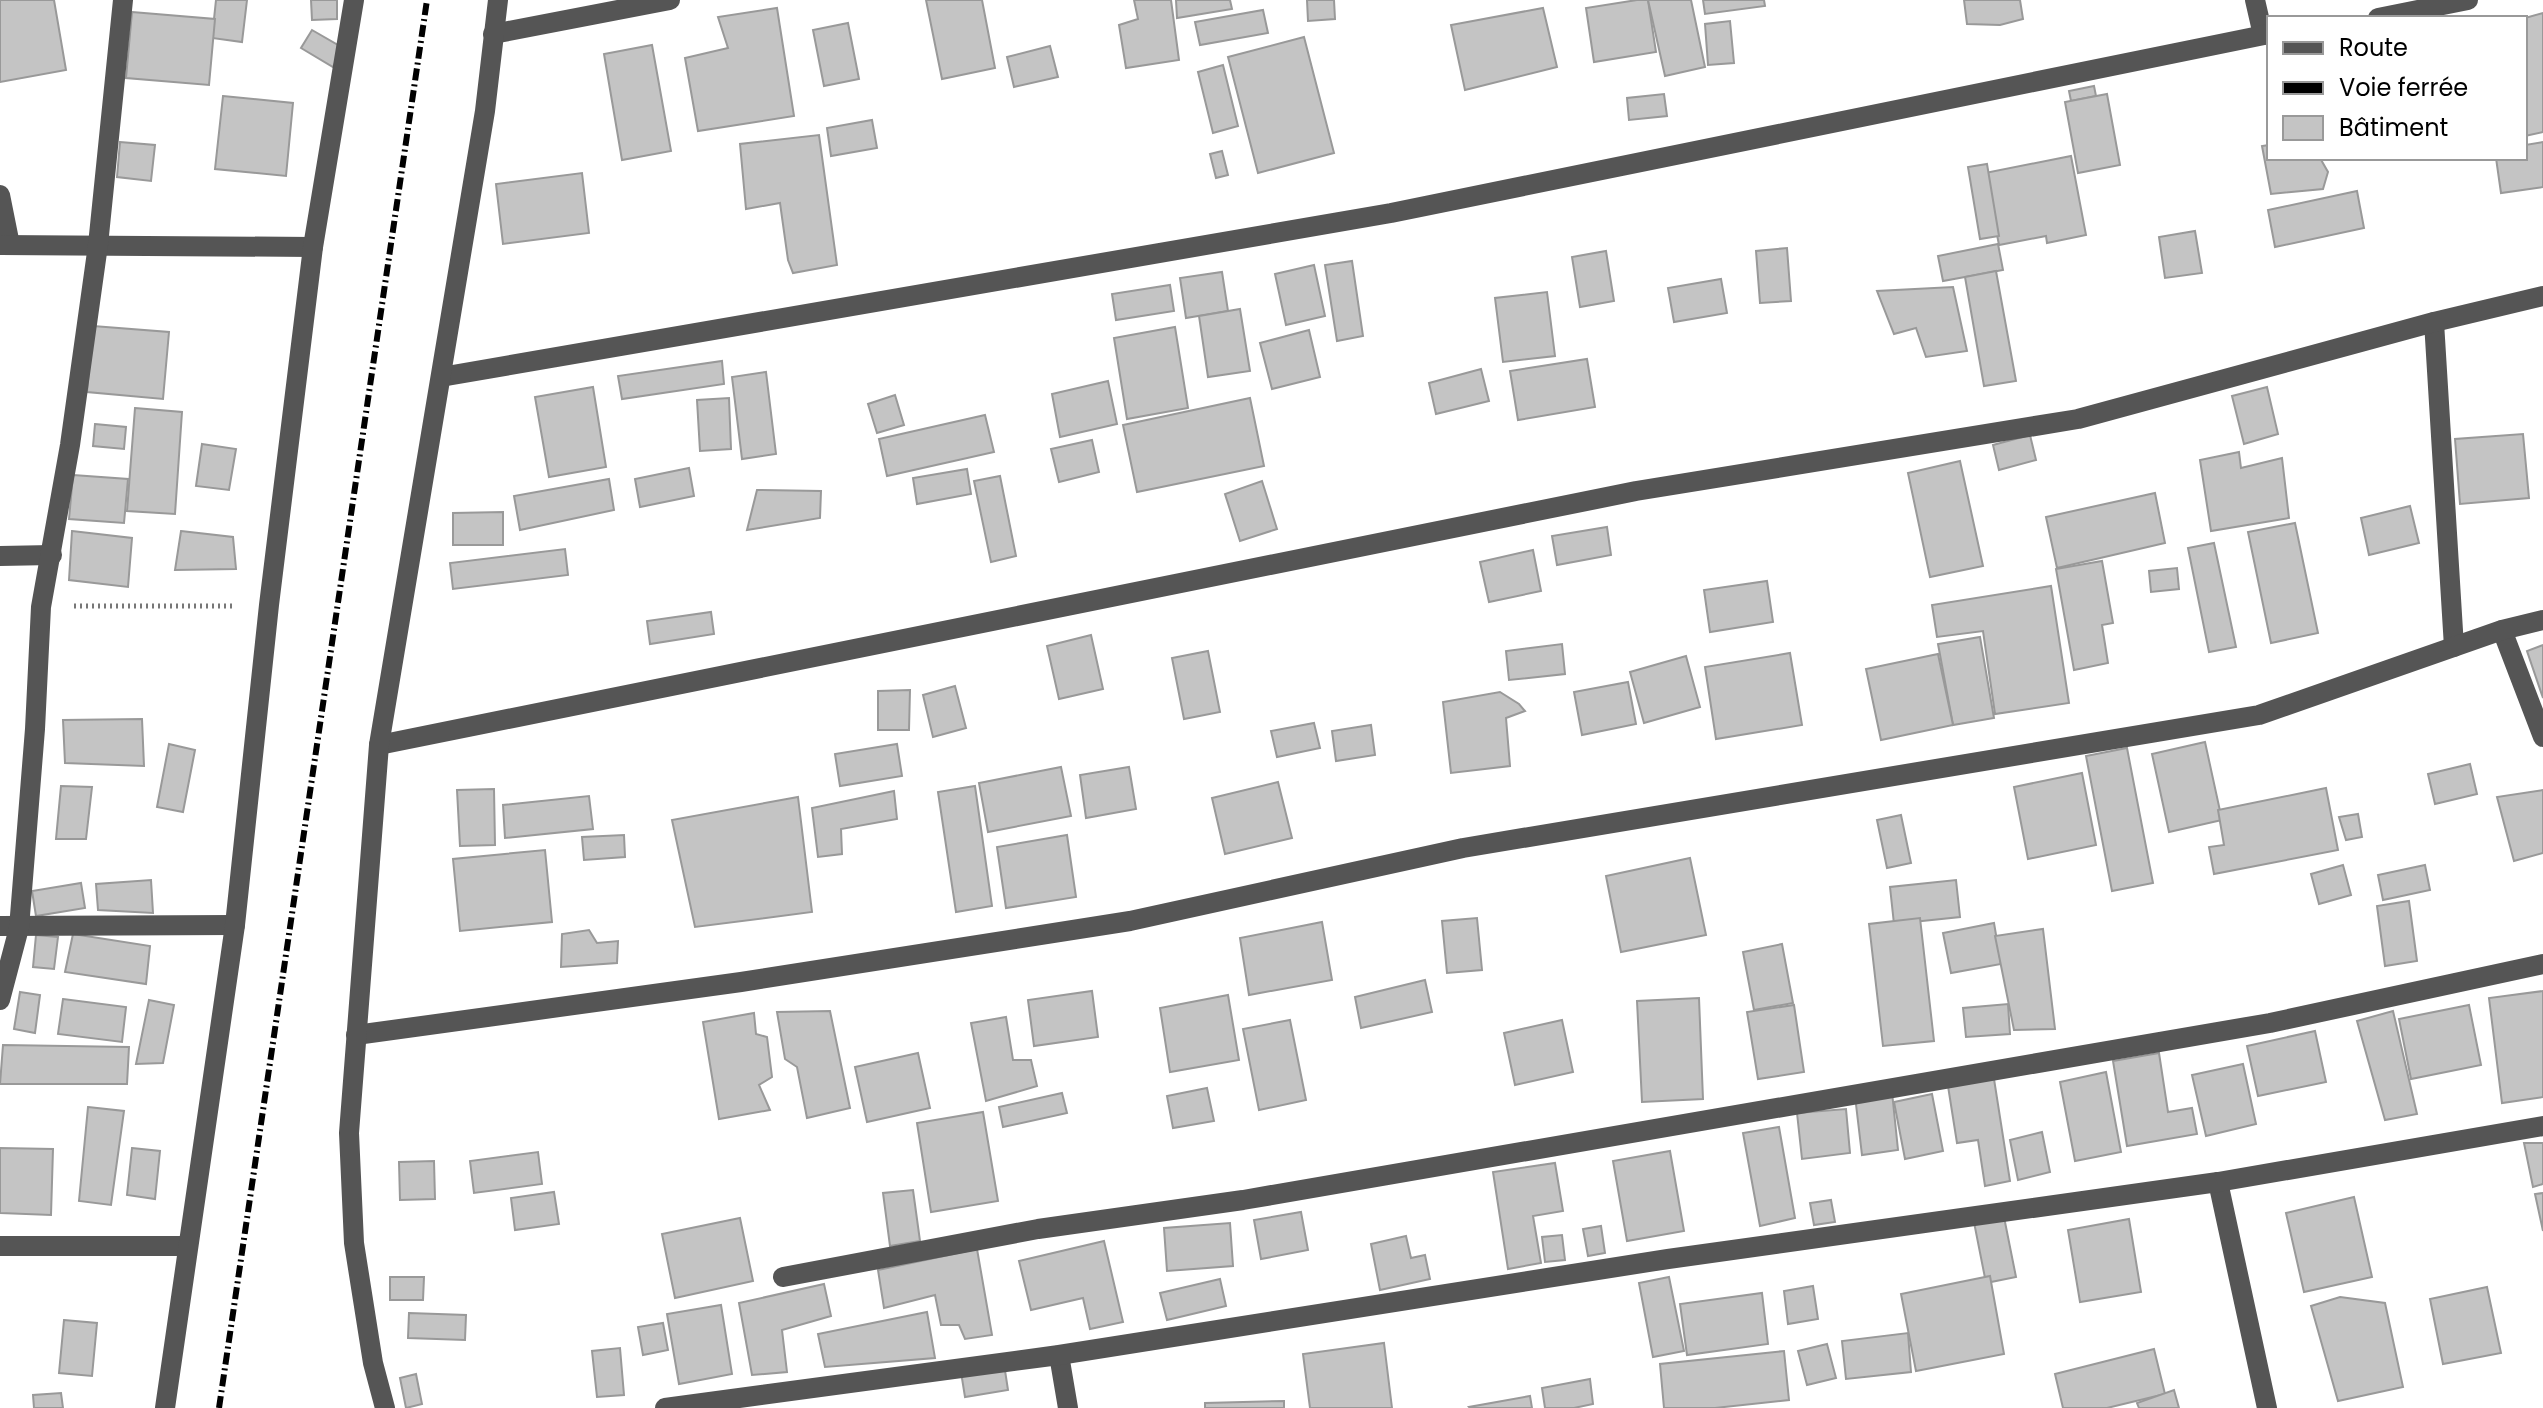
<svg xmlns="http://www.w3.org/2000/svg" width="2543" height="1408" font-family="Poppins,sans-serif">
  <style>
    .building { fill: #c4c4c4; stroke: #999; stroke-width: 2 }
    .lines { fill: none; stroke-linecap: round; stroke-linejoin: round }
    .path { stroke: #777; stroke-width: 5; stroke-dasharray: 2 4; stroke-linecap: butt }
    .minor { stroke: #555; stroke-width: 20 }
    .rail { stroke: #000; stroke-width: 6; stroke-dasharray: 12 4 2 4; stroke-linecap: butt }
  </style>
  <rect width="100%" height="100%" fill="#fff"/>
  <g class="building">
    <path d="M0 0H54L66 70 0 82Z"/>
    <path d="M216 0H247L242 42 212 38Z"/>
    <path d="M311 0H337V19L312 20Z"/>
    <path d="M926 0H982L995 68 942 79Z"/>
    <path d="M1134 0H1171L1179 60 1126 68 1119 25 1138 19Z"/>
    <path d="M1176 0H1230L1232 9 1177 18Z"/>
    <path d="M1307 0H1334L1335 19 1308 21Z"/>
    <path d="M1637 0H1648L1656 52 1594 62 1586 8Z"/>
    <path d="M1648 0H1691L1705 67 1665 76Z"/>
    <path d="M1703 0H1764L1765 6 1705 14Z"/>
    <path d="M1964 0H2020L2023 19 2000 25 1967 24Z"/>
    <path d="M777 8 794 116 698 131 685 58 728 48 718 17Z"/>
    <path d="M1543 8 1557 67 1465 90 1451 25Z"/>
    <path d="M1263 10 1268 33 1200 45 1195 22Z"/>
    <path d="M132 12 215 19 209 85 126 78Z"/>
    <path d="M2543 13V132L2525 136V18Z"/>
    <path d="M1730 21 1734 63 1708 65 1705 24Z"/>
    <path d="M848 23 859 79 824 86 813 30Z"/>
    <path d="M312 30 343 48 333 67 301 48Z"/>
    <path d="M1304 37 1334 153 1258 173 1228 57Z"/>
    <path d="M652 45 671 151 622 160 604 54Z"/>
    <path d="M1050 46 1058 77 1014 87 1007 57Z"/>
    <path d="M1223 65 1238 126 1213 133 1198 72Z"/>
    <path d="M2094 86 2096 96 2071 101 2069 91Z"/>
    <path d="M1664 94 1667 116 1629 120 1627 98Z"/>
    <path d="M2107 94 2120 165 2078 173 2065 102Z"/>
    <path d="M223 96 293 103 286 176 215 169Z"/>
    <path d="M872 120 877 148 831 156 827 128Z"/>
    <path d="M819 135 837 265 793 273 788 260 780 203 746 209 740 144Z"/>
    <path d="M120 142 155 145 151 181 117 177Z"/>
    <path d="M2543 142V187L2501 193 2496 158H2525V145Z"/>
    <path d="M2269 145V158H2320L2328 172 2323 189 2271 194 2262 146Z"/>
    <path d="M1222 151 1228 175 1216 178 1210 154Z"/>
    <path d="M2071 156 2086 235 2047 243 2046 236 1999 245 1985 173Z"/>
    <path d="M1987 164 1999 236 1980 239 1968 167Z"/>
    <path d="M582 173 589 233 503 244 496 184Z"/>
    <path d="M2357 191 2364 228 2275 247 2268 210Z"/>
    <path d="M2195 231 2202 273 2165 278 2159 237Z"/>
    <path d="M1998 244 2003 270 1943 281 1938 256Z"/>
    <path d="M1787 248 1791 301 1760 303 1756 251Z"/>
    <path d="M1606 251 1614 301 1580 307 1572 257Z"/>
    <path d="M1352 261 1363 336 1337 341 1325 265Z"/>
    <path d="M1314 265 1325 316 1286 325 1275 274Z"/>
    <path d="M1996 271 2016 381 1984 386 1965 277Z"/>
    <path d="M1222 272 1228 311 1186 318 1180 278Z"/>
    <path d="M1721 279 1727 313 1674 322 1668 288Z"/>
    <path d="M1170 285 1174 311 1116 320 1112 294Z"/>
    <path d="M1953 287 1967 351 1926 357 1916 328 1894 334 1877 291Z"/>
    <path d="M1547 292 1555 356 1503 362 1495 298Z"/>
    <path d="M1240 309 1250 371 1208 377 1199 316Z"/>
    <path d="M93 326 169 332 163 399 87 392Z"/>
    <path d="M1175 327 1188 408 1127 419 1114 338Z"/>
    <path d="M1309 330 1320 377 1272 389 1260 343Z"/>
    <path d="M1587 359 1595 407 1518 420 1510 371Z"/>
    <path d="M722 361 724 384 622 399 618 376Z"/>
    <path d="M1481 369 1489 401 1436 414 1429 383Z"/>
    <path d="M766 372 776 454 742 459 732 377Z"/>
    <path d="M1108 381 1117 424 1060 437 1052 394Z"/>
    <path d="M593 387 606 467 549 477 535 397Z"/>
    <path d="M2267 387 2278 434 2244 444 2232 396Z"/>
    <path d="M895 395 904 425 877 433 868 404Z"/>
    <path d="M729 398 731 449 700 451 697 400Z"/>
    <path d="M1250 398 1264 466 1137 492 1123 425Z"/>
    <path d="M135 408 182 412 175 514 127 511Z"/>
    <path d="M985 415 994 452 887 476 879 439Z"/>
    <path d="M95 424 126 427 124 449 93 446Z"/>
    <path d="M2523 434 2529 498 2460 504 2455 439Z"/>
    <path d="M2030 435 2036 460 1999 470 1993 445Z"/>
    <path d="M1092 440 1099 472 1059 482 1051 449Z"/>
    <path d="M202 444 236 449 229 490 196 486Z"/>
    <path d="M2239 452 2241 468 2282 458 2289 518 2211 531 2200 460Z"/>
    <path d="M1960 461 1983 566 1930 577 1908 473Z"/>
    <path d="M689 468 694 496 640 507 635 479Z"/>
    <path d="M967 469 971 494 917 504 913 478Z"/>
    <path d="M73 475 128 479 124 523 69 519Z"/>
    <path d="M1000 476 1016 556 991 562 974 481Z"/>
    <path d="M609 479 614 510 520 530 514 496Z"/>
    <path d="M1262 481 1277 529 1240 541 1225 494Z"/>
    <path d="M757 490 821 491 820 518 747 530Z"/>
    <path d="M2155 493 2165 543 2057 568 2046 517Z"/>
    <path d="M2410 506 2419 543 2369 555 2361 518Z"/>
    <path d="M503 512V545H453V513Z"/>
    <path d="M2295 523 2318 633 2271 643 2248 532Z"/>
    <path d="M1607 527 1611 555 1557 565 1552 536Z"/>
    <path d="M72 531 132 538 128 587 69 580Z"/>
    <path d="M181 531 233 537 236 569 175 570Z"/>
    <path d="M2214 543 2236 647 2209 652 2188 548Z"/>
    <path d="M565 549 568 575 453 589 450 563Z"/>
    <path d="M1533 550 1541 591 1489 602 1480 562Z"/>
    <path d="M2102 561 2113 623 2102 625 2108 663 2074 670 2056 569Z"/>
    <path d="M2177 568 2179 589 2151 592 2149 571Z"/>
    <path d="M1767 581 1773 622 1710 632 1704 590Z"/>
    <path d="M2051 586 2069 703 1995 714 1983 631 1937 637 1932 605Z"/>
    <path d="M711 612 714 634 650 644 647 621Z"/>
    <path d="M1091 635 1103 689 1059 699 1047 646Z"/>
    <path d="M1980 637 1994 718 1953 725 1938 644Z"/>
    <path d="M1562 644 1565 674 1509 680 1506 651Z"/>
    <path d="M2543 645V698L2527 651Z"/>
    <path d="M1208 651 1220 712 1184 719 1172 658Z"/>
    <path d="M1790 653 1802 725 1716 739 1705 667Z"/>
    <path d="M1938 654 1953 725 1881 740 1866 669Z"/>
    <path d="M1686 656 1700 707 1644 723 1630 672Z"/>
    <path d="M1628 682 1636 724 1582 735 1574 692Z"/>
    <path d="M955 686 966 728 933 737 923 695Z"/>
    <path d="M910 690 909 730H878V691Z"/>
    <path d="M1500 692 1519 704 1525 711 1506 718 1510 766 1451 773 1443 702Z"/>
    <path d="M142 719 144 766 65 763 63 720Z"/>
    <path d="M1314 723 1320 748 1277 757 1271 731Z"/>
    <path d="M1371 725 1375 755 1336 761 1332 731Z"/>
    <path d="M2205 742 2222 820 2169 832 2152 754Z"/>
    <path d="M169 744 195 750 183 812 157 807Z"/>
    <path d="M897 744 902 776 840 786 835 754Z"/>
    <path d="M2127 748 2153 883 2112 891 2086 756Z"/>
    <path d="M2470 764 2477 794 2435 804 2428 774Z"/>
    <path d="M1061 767 1071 816 988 832 979 783Z"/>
    <path d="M1129 767 1136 809 1086 818 1080 775Z"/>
    <path d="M2082 773 2096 845 2028 859 2014 787Z"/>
    <path d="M1278 782 1292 838 1225 854 1212 798Z"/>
    <path d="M61 786 92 787 86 839H56Z"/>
    <path d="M975 786 992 906 956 912 938 792Z"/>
    <path d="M2326 788 2338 850 2214 874 2209 847 2224 845 2218 810Z"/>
    <path d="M494 789 495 845 460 846 457 790Z"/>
    <path d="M2543 790V853L2514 861 2497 797Z"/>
    <path d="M894 791 897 819 841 829 842 854 818 857 812 808Z"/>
    <path d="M589 796 593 829 505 838 503 805Z"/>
    <path d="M798 797 812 912 695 927 672 820Z"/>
    <path d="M2358 814 2362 837 2346 840 2339 817Z"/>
    <path d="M1901 815 1911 863 1887 868 1877 820Z"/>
    <path d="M624 835 625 857 584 860 582 837Z"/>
    <path d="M1067 835 1076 897 1006 908 997 847Z"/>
    <path d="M545 850 552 922 460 931 453 859Z"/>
    <path d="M1690 858 1706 935 1621 952 1606 876Z"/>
    <path d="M2343 865 2351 895 2319 904 2311 874Z"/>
    <path d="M2425 865 2430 890 2383 900 2378 875Z"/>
    <path d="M151 880 153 913 98 910 96 884Z"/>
    <path d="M1956 880 1960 917 1894 924 1890 887Z"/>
    <path d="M81 883 85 908 36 916 32 891Z"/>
    <path d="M2409 901 2417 961 2385 966 2377 906Z"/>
    <path d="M1477 918 1482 970 1447 973 1442 921Z"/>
    <path d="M1920 918 1934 1041 1883 1046 1869 924Z"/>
    <path d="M1322 922 1332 980 1249 995 1240 938Z"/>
    <path d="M1994 923 2001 964 1951 973 1943 933Z"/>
    <path d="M2043 929 2055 1029 2014 1030 1995 936Z"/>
    <path d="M589 930 597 943 618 941 617 963 561 967 562 934Z"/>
    <path d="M73 934 150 946 146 984 65 972Z"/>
    <path d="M36 935 58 937 54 969 33 967Z"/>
    <path d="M1782 944 1793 1003 1754 1010 1743 952Z"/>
    <path d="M1425 980 1432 1012 1361 1028 1355 997Z"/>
    <path d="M1092 991 1098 1037 1034 1046 1028 1000Z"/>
    <path d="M2543 991V1097L2502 1103 2489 998Z"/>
    <path d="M20 992 40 995 35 1033 14 1029Z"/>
    <path d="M1228 995 1239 1060 1170 1072 1160 1008Z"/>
    <path d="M1699 998 1703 1099 1642 1102 1637 1001Z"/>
    <path d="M63 999 126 1007 122 1042 58 1034Z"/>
    <path d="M149 1000 174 1005 163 1063 136 1064Z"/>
    <path d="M2008 1004 2010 1034 1966 1037 1963 1008Z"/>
    <path d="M1794 1005 1804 1072 1758 1079 1747 1012Z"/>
    <path d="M2469 1005 2481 1065 2411 1079 2399 1019Z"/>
    <path d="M830 1011 850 1108 807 1118 797 1067 785 1059 777 1012Z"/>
    <path d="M2393 1011 2417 1114 2385 1120 2357 1021Z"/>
    <path d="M754 1013 756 1034 767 1037 772 1077 759 1085 770 1110 719 1119 703 1022Z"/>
    <path d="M1006 1017 1013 1060H1031L1037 1086 986 1101 971 1023Z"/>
    <path d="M1290 1020 1306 1100 1259 1110 1243 1029Z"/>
    <path d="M1562 1020 1573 1072 1515 1085 1504 1033Z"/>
    <path d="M2315 1031 2326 1082 2258 1096 2247 1046Z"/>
    <path d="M3 1045 129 1047 127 1084H0Z"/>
    <path d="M918 1053 930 1108 867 1122 855 1067Z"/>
    <path d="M2159 1053 2168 1112 2192 1108 2197 1134 2127 1146 2113 1061Z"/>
    <path d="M2243 1064 2256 1124 2206 1136 2192 1075Z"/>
    <path d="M2106 1072 2121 1152 2075 1161 2060 1082Z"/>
    <path d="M1994 1079 2010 1181 1985 1186 1978 1140 1957 1143 1948 1086Z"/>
    <path d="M1207 1088 1214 1121 1173 1128 1167 1096Z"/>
    <path d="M1892 1092 1898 1150 1862 1155 1855 1096Z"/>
    <path d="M1062 1093 1067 1113 1003 1127 999 1107Z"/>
    <path d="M1932 1094 1943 1151 1905 1159 1894 1102Z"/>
    <path d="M88 1107 124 1111 111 1205 79 1201Z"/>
    <path d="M1846 1109 1850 1153 1802 1159 1797 1113Z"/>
    <path d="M983 1112 998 1201 931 1212 917 1123Z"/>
    <path d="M1779 1127 1795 1218 1760 1226 1743 1133Z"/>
    <path d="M2042 1132 2050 1172 2018 1180 2010 1140Z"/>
    <path d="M2524 1143H2543V1184L2533 1187Z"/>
    <path d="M0 1148 53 1149 51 1215 0 1213Z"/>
    <path d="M132 1148 160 1151 155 1199 127 1195Z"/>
    <path d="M1670 1151 1684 1231 1627 1241 1613 1161Z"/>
    <path d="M538 1152 542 1184 474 1193 470 1161Z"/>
    <path d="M434 1161 435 1199 400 1200 399 1162Z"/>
    <path d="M1555 1163 1563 1211 1533 1216 1541 1263 1508 1269 1493 1172Z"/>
    <path d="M913 1190 920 1241 890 1246 883 1193Z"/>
    <path d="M554 1192 559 1224 515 1230 511 1198Z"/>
    <path d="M2543 1193V1231L2535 1194Z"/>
    <path d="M2354 1197 2372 1277 2304 1292 2286 1213Z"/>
    <path d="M1831 1200 1835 1222 1814 1225 1810 1203Z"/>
    <path d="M2002 1207 2016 1277 1986 1283 1972 1212Z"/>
    <path d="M1301 1212 1308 1250 1261 1259 1254 1220Z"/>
    <path d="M740 1218 753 1281 675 1298 662 1234Z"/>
    <path d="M2129 1219 2141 1292 2080 1302 2068 1230Z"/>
    <path d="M1230 1223 1233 1266 1167 1271 1164 1228Z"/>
    <path d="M1601 1226 1605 1253 1588 1256 1583 1229Z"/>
    <path d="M1562 1235 1565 1260 1545 1262 1542 1237Z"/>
    <path d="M1406 1236 1411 1258 1425 1255 1430 1279 1380 1290 1371 1244Z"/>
    <path d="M1104 1241 1123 1322 1090 1329 1083 1298 1031 1310 1019 1261Z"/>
    <path d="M977 1249 992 1335 965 1339 959 1325H941L935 1295 884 1308 878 1270Z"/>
    <path d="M1990 1276 2004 1354 1916 1371 1901 1294Z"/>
    <path d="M390 1277H424L423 1300H390Z"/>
    <path d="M1669 1277 1684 1351 1653 1357 1639 1283Z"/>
    <path d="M1220 1279 1226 1306 1167 1320 1160 1293Z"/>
    <path d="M824 1284 831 1316 782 1330 787 1372 752 1375 739 1303Z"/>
    <path d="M1813 1286 1818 1319 1788 1324 1784 1291Z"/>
    <path d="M2487 1287 2501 1353 2443 1364 2430 1299Z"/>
    <path d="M1762 1293 1768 1344 1687 1355 1680 1304Z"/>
    <path d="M2340 1297 2385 1303 2403 1387 2338 1401 2311 1306Z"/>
    <path d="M721 1305 732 1374 679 1384 667 1314Z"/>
    <path d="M927 1312 935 1358 825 1367 818 1334Z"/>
    <path d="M409 1313 466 1315 465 1340 408 1338Z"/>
    <path d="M64 1320 97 1323 92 1376 59 1373Z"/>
    <path d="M663 1323 668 1350 643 1355 638 1327Z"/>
    <path d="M1908 1333 1911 1372 1846 1379 1842 1341Z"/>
    <path d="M1384 1343 1392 1408H1310L1303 1354Z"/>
    <path d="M1827 1344 1836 1378 1807 1385 1798 1351Z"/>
    <path d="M620 1348 624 1395 597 1397 592 1351Z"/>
    <path d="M2154 1349 2165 1394 2107 1408H2063L2055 1374Z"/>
    <path d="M1784 1351 1789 1400 1715 1408H1664L1660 1364Z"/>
    <path d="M1004 1364 1008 1390 965 1397 961 1372Z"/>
    <path d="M416 1374 422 1404 406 1408 400 1378Z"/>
    <path d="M1590 1379 1593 1404 1574 1408H1545L1542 1388Z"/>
    <path d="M2174 1390 2179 1408H2139L2137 1403Z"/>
    <path d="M61 1393 63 1408H34L33 1395Z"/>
    <path d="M1530 1396 1532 1408H1470L1469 1407Z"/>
    <path d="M1284 1401V1408H1205V1403Z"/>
  </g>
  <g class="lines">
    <path class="path" d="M74 606H236"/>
    <g class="minor">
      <path d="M2255 0 2263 35"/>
      <path d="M2378 18 2468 0"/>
      <path d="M493 34 670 0"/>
      <path d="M0 195 10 245"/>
      <path d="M0 245 313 247"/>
      <path d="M2434 322 2454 647"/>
      <path d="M441 377 1391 213 2269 34"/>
      <path d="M0 556 52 555"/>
      <path d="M2502 630 2543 737"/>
      <path d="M379 745 1636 491 2078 419 2434 322 2543 296"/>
      <path d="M0 926 235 925"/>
      <path d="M0 1000 19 928 35 729 41 607 70 445 98 245 123 0"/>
      <path d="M356 1035 741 982 1130 921 1463 848 2259 715 2502 630 2543 620"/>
      <path d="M2218 1182 2267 1408"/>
      <path d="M0 1246H188"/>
      <path d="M783 1277 1038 1229 1243 1200 2270 1023 2543 964"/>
      <path d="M1059 1355 1068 1408"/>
      <path d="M165 1408 235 925 269 605 313 247 354 0"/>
      <path d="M385 1408 373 1363 354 1243 349 1133 379 745 485 111 498 0"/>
      <path d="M665 1408 1059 1355 1668 1259 2218 1182 2543 1126"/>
    </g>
    <path class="rail" d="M219 1408 427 0"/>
  </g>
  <rect x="2267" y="16" width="260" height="144" fill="#ffffff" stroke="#999999" stroke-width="2"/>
  <rect x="2283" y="42" width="40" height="12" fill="#555555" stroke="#999999" stroke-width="2"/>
  <text x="2339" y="56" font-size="24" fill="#000000">Route</text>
  <rect x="2283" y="82" width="40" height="12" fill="#000000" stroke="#999999" stroke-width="2"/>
  <text x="2339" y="96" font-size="24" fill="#000000">Voie ferrée</text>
  <rect x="2283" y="116" width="40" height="24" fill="#c4c4c4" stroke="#999999" stroke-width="2"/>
  <text x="2339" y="136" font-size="24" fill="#000000">Bâtiment</text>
</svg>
